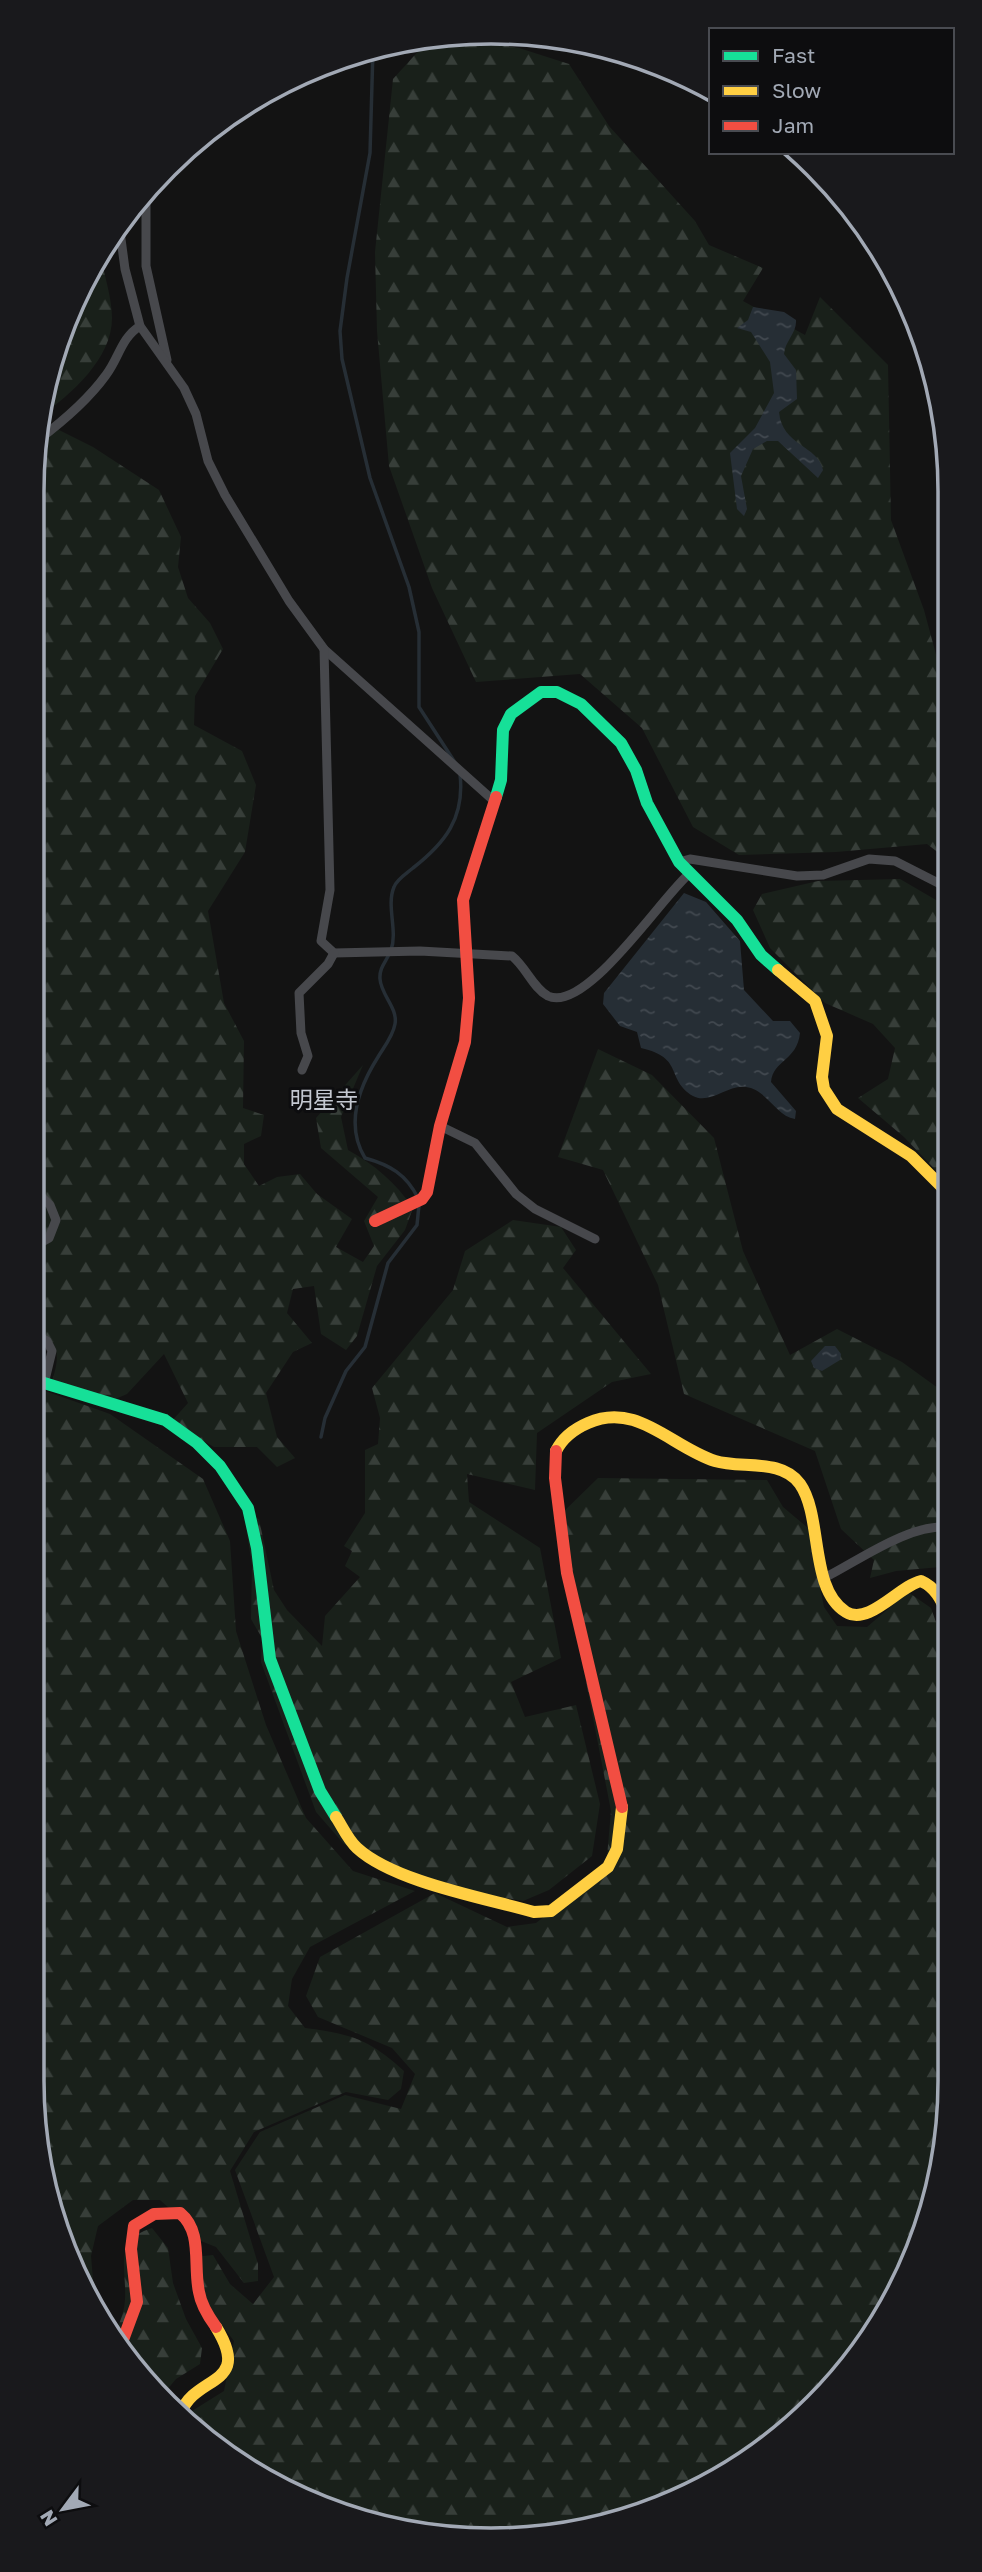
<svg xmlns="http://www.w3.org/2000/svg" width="982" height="2572" font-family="'Golos Text','Noto Sans JP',sans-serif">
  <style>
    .forest { fill: url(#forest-firs) }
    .water { fill: url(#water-ripples) }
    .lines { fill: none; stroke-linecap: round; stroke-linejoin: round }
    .stream { stroke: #262e35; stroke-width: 3.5 }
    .street { stroke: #47484c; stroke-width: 9 }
    .fast { stroke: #16e098; stroke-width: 12 }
    .slow { stroke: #ffcf43; stroke-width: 12 }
    .jam { stroke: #f24e42; stroke-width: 12 }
    .labels { text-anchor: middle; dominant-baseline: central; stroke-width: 6; stroke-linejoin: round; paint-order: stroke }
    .quarter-label { font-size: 23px; fill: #c4c8d1; stroke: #0d0d0f }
    .rim { fill: none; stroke: #a2a9b5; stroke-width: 3.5 }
  </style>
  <defs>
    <pattern id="forest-firs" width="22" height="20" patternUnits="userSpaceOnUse" patternTransform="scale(1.75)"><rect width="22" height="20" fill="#19201a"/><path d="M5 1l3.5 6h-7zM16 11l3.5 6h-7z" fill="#373e39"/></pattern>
    <pattern id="water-ripples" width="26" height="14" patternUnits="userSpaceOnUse" patternTransform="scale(1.75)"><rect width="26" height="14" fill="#262e35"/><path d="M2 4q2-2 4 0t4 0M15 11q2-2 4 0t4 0" fill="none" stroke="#424950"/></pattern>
  </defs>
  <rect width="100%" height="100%" fill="#131313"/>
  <g class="forest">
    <path d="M433 35 519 48 569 64 609 126 695 221 709 245 763 268 743 301 805 335 820 297 888 365 891 520 924 610 938 662 947 672 948 860 927 844 836 852 739 855 693 827 642 728 580 674 476 682 432 588 389 466 377 331 375 252 393 79Z"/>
    <path d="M100 254C104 274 112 298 112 318 112 359 71 394 41 416 49 358 69 304 100 254Z"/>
    <path d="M53 427 93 447 159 490 181 537 178 567 188 598 210 623 223 649 195 696 194 725 242 751 256 785 245 852 208 911 224 1003 244 1041 243 1108 264 1115 261 1136 244 1144V1164L259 1186 277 1177 300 1174 317 1194 352 1219 336 1247 363 1262 374 1246 364 1221 378 1197 321 1148 316 1118 363 1065 341 1117 348 1150C375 1165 395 1182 413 1208L405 1230 377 1266 357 1336 346 1350 321 1334 314 1286 293 1289 287 1313 312 1343 293 1352 266 1393 277 1437 295 1458 277 1467 257 1447H214L171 1422 188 1403 164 1354 127 1394 113 1400 52 1381C62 1350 57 1342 32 1324V1249L39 1245 44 1224 32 1203 31 491 39 438Z"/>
    <path d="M900 879 948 907V1183L904 1137 858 1098 888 1079 895 1048 873 1024 825 1003 770 948 753 910 762 894 818 881Z"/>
    <path d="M598 1049 652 1075 714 1138 743 1251 790 1355 837 1329 902 1362 949 1396V1578L940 1567 896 1571 870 1578 874 1560 841 1529 815 1451 684 1394 658 1285 603 1170 558 1157Z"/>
    <path d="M513 1220 561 1227 576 1250 563 1268 651 1374 612 1382 537 1433 535 1490 467 1474 469 1502 540 1548 561 1658 511 1682 525 1717 576 1705 600 1804 592 1856 549 1890 523 1901 457 1889 386 1869 344 1844 316 1812 261 1662 262 1638 251 1619 252 1565 244 1514 259 1519 274 1590 287 1610 322 1646 325 1616 360 1577 345 1566 352 1551 344 1546 365 1513V1450L378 1444 380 1418 372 1388 453 1290 465 1251Z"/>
    <path d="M32 1336 41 1341 46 1351 43 1371 35 1376 32 1375Z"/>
    <path d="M31 1386 110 1414 203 1479 230 1541 236 1631 266 1725 306 1818 353 1871 415 1891 310 1947 292 1979 288 2006 305 2028C351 2034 369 2039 404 2071L401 2089 388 2100 346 2092 254 2132 230 2171 258 2264V2281L244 2283 216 2247 191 2237 186 2223 160 2200H133L98 2226 91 2256 96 2315 56 2229 32 2081Z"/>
    <path d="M598 1478 767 1480 783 1507 808 1528 824 1607 837 1626 867 1627 908 1592 931 1608 949 1659 950 2081 935 2200 903 2285 856 2360 746 2463 667 2505 581 2532 431 2537 344 2516 262 2479 184 2416 224 2391 234 2341 202 2299 194 2257 213 2255 230 2284 253 2304 274 2277 235 2170 260 2132 345 2095 401 2109 415 2074 392 2048 318 2017 306 1996 320 1957 435 1893 507 1927 536 1923 606 1868 611 1811 555 1520Z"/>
    <path d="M152 2228 168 2248 173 2283 186 2319 202 2348 200 2364 176 2379 161 2397 145 2384 113 2339C117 2329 122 2318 124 2308 130 2275 109 2241 152 2228Z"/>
  </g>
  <g class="water">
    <path d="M753 307 784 312 796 320C797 333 785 341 784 354L796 370 797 399 779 412C782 446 818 445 823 470L818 478 778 441H767L753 449 741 476 747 509 744 516 737 509 730 453 755 428 774 393 770 362 751 332 737 328 748 320Z"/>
    <path d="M684 893 706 902 740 941 744 990 773 1021H790L800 1033C797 1061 773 1060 771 1082L796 1111 795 1119C776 1116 766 1089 746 1087 728 1084 710 1105 693 1096 665 1079 685 1058 641 1048L637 1032 620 1026 603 1004 604 993Z"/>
    <path d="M825 1346H835L841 1354 840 1360 822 1371 814 1368 811 1361Z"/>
  </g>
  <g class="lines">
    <g class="stream">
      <path d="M373 49 370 153 347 278 340 331 342 359 370 478 409 587 419 632V707L456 764"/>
      <path d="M418 1198C406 1174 390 1165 365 1158 345 1125 359 1087 378 1057 384 1047 393 1036 395 1024 398 1008 381 995 380 979 379 967 387 961 391 950 398 931 386 906 394 887 397 879 406 874 413 868 445 843 465 818 460 774"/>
      <path d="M321 1437 325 1418 346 1371 365 1347 388 1263 417 1225 419 1205"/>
    </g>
    <g class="street">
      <path d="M146 191V266L167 360"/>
      <path d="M119 224 125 269 140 326 184 388 196 414 208 461 225 495 289 601 324 649 494 801"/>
      <path d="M38 440C62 422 88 400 106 375 119 358 121 338 140 326"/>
      <path d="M324 649 330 890 321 941 334 953 420 951 512 956C526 967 533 988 548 996 586 1014 662 896 690 873"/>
      <path d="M679 862 690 859 797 876 823 875 869 859 895 861 948 888"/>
      <path d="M302 1070 308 1056 301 1033 299 993 328 964 334 953"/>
      <path d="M440 1126 475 1143 516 1194 535 1209 595 1239"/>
      <path d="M31 1187 50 1205 56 1220 49 1238 31 1248"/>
      <path d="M31 1331 47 1341 52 1351 44 1384"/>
      <path d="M824 1578C860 1560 908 1524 949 1527"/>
    </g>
    <g class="fast">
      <path d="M496 797 501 780 503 730 511 714 541 692H557L581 704 621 743 636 770 647 803 679 862 737 920 761 955 778 970"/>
      <path d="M31 1379 165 1420 197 1443 220 1466 248 1508 257 1548 270 1659 320 1791 336 1817"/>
    </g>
    <g class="slow">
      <path d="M778 970 815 1001 827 1036 822 1077 824 1089 837 1109 911 1156 948 1193"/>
      <path d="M556 1451C563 1437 574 1429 588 1423 637 1401 671 1447 715 1461 741 1469 782 1458 800 1484 823 1517 809 1589 846 1612 869 1626 899 1586 921 1581 937 1588 942 1602 949 1617"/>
      <path d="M336 1817C342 1826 348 1840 357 1848 394 1882 485 1898 534 1912L551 1911 608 1867 617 1849 622 1807"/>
      <path d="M181 2413C195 2374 253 2387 216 2327"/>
    </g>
    <g class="jam">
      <path d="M375 1221 422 1199 427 1192 440 1126 465 1042 469 998 463 900 496 797"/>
      <path d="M556 1451 555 1478 567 1573 622 1807"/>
      <path d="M120 2348 137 2302 131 2249 134 2226 154 2214 180 2213C203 2232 193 2265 199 2292 201 2305 208 2316 216 2327"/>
    </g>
  </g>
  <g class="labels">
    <g class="quarter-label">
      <text x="324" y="1099">明星寺</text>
    </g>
  </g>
  <path d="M0 0H982V2572H0ZM491 44H491A447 447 0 0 1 938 491V2081A447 447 0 0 1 491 2528H491A447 447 0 0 1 44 2081V491A447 447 0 0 1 491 44Z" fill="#19191c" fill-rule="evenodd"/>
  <path class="rim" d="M491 44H491A447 447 0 0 1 938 491V2081A447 447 0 0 1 491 2528H491A447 447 0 0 1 44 2081V491A447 447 0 0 1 491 44Z"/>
  <rect x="709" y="28" width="245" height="126" fill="#0d0d0f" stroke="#494b51" stroke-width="2"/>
  <rect x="723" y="51" width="35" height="10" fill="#16e098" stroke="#494b51" stroke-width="2"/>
  <text x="772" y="63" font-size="21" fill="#a2a9b5">Fast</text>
  <rect x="723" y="86" width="35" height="10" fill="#ffcf43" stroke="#494b51" stroke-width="2"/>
  <text x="772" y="98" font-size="21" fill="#a2a9b5">Slow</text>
  <rect x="723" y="121" width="35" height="10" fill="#f24e42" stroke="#494b51" stroke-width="2"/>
  <text x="772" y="133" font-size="21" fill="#a2a9b5">Jam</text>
  <g transform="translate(63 2509) rotate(238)" stroke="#0d0d0f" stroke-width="5" paint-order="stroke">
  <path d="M0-5L12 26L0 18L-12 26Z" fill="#a2a9b5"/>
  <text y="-10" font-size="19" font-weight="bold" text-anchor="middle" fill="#a2a9b5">N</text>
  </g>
</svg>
